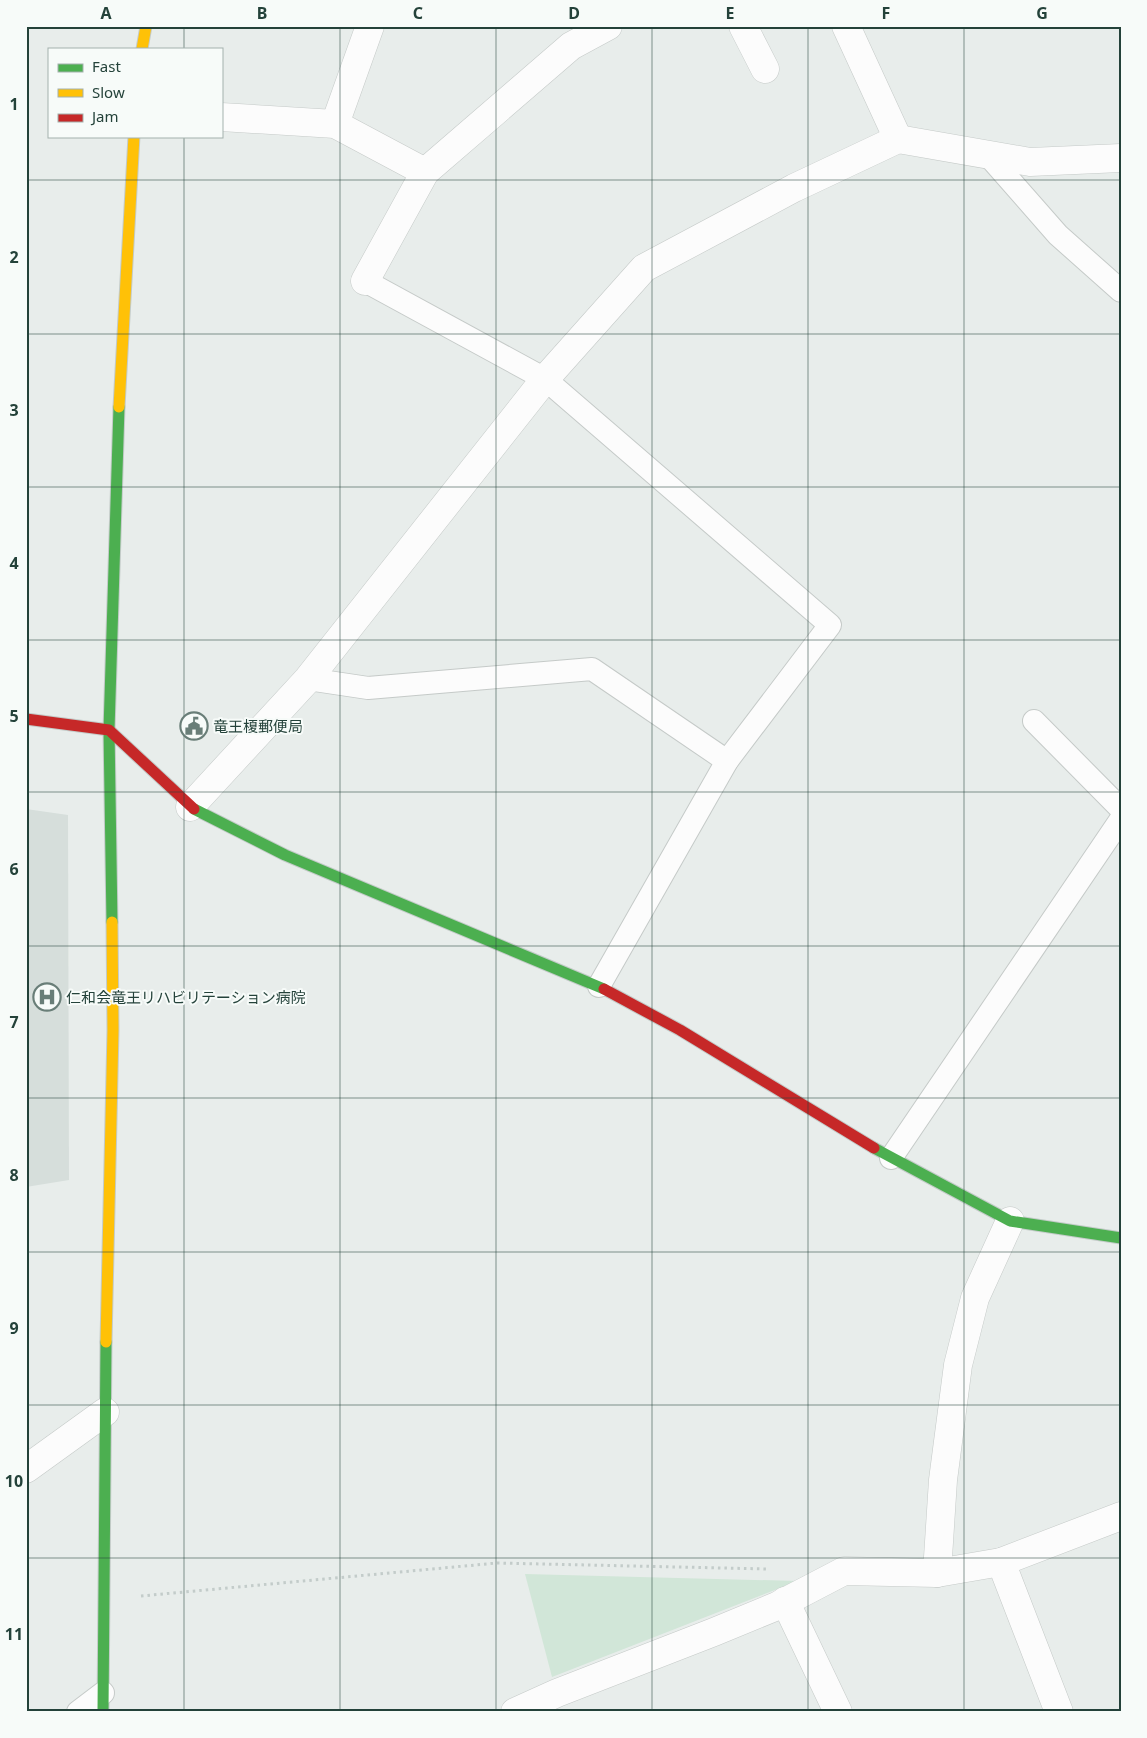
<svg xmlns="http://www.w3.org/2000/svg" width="1147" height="1738" font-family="'Noto Sans','Noto Sans JP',sans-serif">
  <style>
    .built { fill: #d6dedb }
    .green { fill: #d1e6d8 }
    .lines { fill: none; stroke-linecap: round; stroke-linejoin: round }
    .lane-casing { stroke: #c5cac8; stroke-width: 24 }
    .street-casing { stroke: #c5cac8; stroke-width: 29 }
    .fast-casing { stroke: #c3cbc8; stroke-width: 13 }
    .slow-casing { stroke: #c3cbc8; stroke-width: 13 }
    .jam-casing { stroke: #c3cbc8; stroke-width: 13 }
    .path { stroke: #c3ccca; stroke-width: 3; stroke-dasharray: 2.5 4; stroke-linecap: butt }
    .lane { stroke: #fcfcfc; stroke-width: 22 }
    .street { stroke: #fcfcfc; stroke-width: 28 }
    .fast { stroke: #4caf50; stroke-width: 11 }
    .slow { stroke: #ffc107; stroke-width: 11 }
    .jam { stroke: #c62828; stroke-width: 11 }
    .grid { fill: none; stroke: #24423a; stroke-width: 1; stroke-opacity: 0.55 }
    .labels { text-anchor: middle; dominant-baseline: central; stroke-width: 4; stroke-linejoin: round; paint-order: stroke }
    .poi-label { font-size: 15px; fill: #24423a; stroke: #f7fbf9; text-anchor: start }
    .neatline { fill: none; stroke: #24423a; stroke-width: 2 }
    .grid-label { font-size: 16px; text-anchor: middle; font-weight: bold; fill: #24423a }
  </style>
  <rect width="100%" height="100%" fill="#e8edeb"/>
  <path class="built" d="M26 809 68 815 69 1180 26 1187Z"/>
  <path class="green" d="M525 1574 798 1581 552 1677Z"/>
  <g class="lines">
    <g class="lane-casing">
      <g id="lane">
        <path d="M987 154 1058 235 1121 291"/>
        <path d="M365 281 545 379 830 625 727 761 599 986"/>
        <path d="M308 679 368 688 592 669 727 761"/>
        <path d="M1034 721 1121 809"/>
        <path d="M891 1158 1121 819"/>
        <path d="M78 1712 103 1693"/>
      </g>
    </g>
    <g class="street-casing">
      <g id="street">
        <path d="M743 26 765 69"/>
        <path d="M846 26 898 139"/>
        <path d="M221 117 335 124 425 172"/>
        <path d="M335 124 370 26"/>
        <path d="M365 281 425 172 571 46 608 26"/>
        <path d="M190 807 308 679 545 379 644 268 794 188 898 139 1030 162 1121 158"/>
        <path d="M26 1469 105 1412"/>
        <path d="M1001 1562 1059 1712"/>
        <path d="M937 1573 943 1480 958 1365 975 1298 1010 1221"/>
        <path d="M785 1601 838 1712"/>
        <path d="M515 1712 557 1693 714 1632 777 1606 844 1571 937 1573 1001 1562 1121 1516"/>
      </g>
    </g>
    <g class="fast-casing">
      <g id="fast">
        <path d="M194 809 285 855 604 989"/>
        <path d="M112 922 109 730 119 407"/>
        <path d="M874 1148 1010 1221 1121 1238"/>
        <path d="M103 1712 106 1342"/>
      </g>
    </g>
    <g class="slow-casing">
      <g id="slow">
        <path d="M142 49 146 26"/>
        <path d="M119 407 134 136"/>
        <path d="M106 1342 113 1030 112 922"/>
      </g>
    </g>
    <g class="jam-casing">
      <g id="jam">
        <path d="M26 719 109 730 194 809"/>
        <path d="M604 989 680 1030 874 1148"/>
      </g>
    </g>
    <path class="path" d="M141 1596 497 1563 768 1569"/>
    <use href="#lane" class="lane"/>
    <use href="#street" class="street"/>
    <use href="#fast" class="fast"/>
    <use href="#slow" class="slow"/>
    <use href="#jam" class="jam"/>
  </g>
  <path class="grid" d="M184 26V49M340 26V1712M496 26V1712M652 26V1712M808 26V1712M964 26V1712M184 136V1712M26 180H1121M26 334H1121M26 487H1121M26 640H1121M26 792H1121M26 946H1121M26 1098H1121M26 1252H1121M26 1405H1121M26 1558H1121"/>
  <defs>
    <g id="civic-ring" transform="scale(1.4375)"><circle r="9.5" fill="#f7fbf9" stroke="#697e78" stroke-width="1.5"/><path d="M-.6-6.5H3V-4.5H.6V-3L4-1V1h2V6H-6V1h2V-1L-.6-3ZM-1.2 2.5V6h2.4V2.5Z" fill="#697e78"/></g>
    <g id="hospital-ring" transform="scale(1.4375)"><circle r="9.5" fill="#f7fbf9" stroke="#697e78" stroke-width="1.5"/><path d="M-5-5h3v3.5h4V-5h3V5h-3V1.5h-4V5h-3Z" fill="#697e78"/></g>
  </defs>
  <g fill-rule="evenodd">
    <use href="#civic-ring" x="194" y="726"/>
    <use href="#hospital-ring" x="47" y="997"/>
  </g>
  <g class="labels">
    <g class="poi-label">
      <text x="213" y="726">竜王榎郵便局</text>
      <text x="66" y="997">仁和会竜王リハビリテーション病院</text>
    </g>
  </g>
  <rect width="1147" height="1738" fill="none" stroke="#f7fbf9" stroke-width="55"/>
  <rect x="48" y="48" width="175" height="90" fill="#f7fbf9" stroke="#a3b1ad"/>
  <rect x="58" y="64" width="25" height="8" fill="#4caf50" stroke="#a3b1ad"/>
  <text x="92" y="72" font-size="15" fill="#24423a">Fast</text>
  <rect x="58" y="89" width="25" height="8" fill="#ffc107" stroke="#a3b1ad"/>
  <text x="92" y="98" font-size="15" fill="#24423a">Slow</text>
  <rect x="58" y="114" width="25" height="8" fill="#c62828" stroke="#a3b1ad"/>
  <text x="92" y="122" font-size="15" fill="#24423a">Jam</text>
  <rect x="28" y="28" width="1092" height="1682" class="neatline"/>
  <g class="grid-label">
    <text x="106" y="19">A</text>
    <text x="262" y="19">B</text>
    <text x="418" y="19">C</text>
    <text x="574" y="19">D</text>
    <text x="730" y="19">E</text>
    <text x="886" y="19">F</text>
    <text x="1042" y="19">G</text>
    <text x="14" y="110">1</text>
    <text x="14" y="263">2</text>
    <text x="14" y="416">3</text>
    <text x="14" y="569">4</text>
    <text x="14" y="722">5</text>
    <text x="14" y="875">6</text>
    <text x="14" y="1028">7</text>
    <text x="14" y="1181">8</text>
    <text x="14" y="1334">9</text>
    <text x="14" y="1487">10</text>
    <text x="14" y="1640">11</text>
  </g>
</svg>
